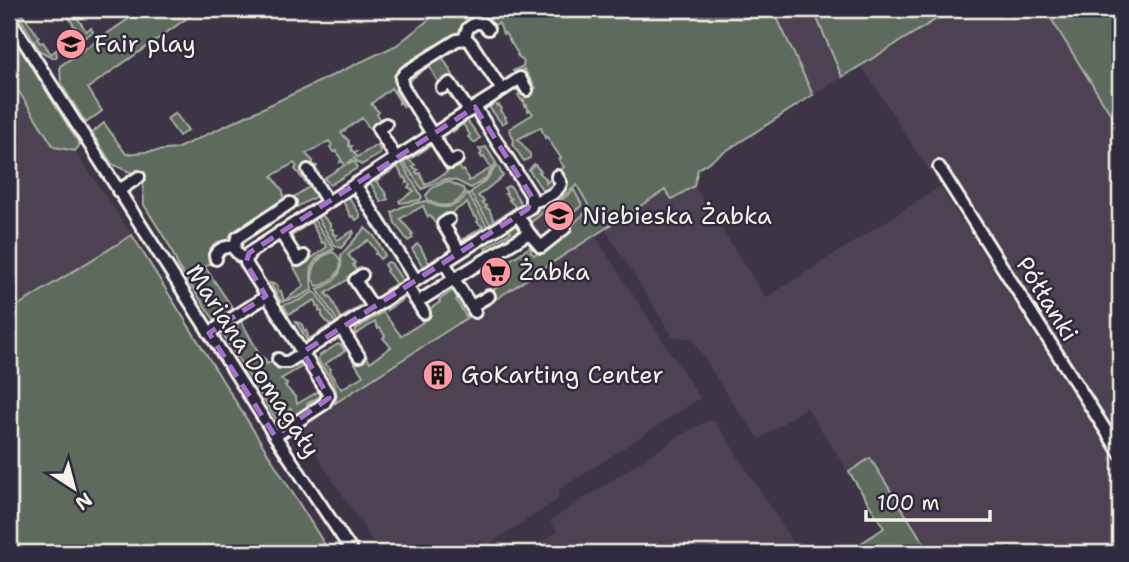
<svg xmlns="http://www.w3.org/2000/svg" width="1129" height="562" font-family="'Shantell Sans',sans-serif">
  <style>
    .built { fill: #4e4251 }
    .green { fill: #5f6a5f; stroke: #aaaea4; stroke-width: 2 }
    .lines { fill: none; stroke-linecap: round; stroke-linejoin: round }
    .minor-casing { stroke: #f4f1e8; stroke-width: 16 }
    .minor { stroke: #2f2a3d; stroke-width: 10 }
    .marked { fill: none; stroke: #a571cd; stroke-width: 5; stroke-dasharray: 14 9; stroke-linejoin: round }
    .labels { text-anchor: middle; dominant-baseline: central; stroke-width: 5; stroke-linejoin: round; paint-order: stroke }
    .poi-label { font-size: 24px; fill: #f4f1e8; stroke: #2f2a3d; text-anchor: start }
    .street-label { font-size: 24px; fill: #f4f1e8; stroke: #2f2a3d }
  </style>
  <rect width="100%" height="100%" fill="#3d3546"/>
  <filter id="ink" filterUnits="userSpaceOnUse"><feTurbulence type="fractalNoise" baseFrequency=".0143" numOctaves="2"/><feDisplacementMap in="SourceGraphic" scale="14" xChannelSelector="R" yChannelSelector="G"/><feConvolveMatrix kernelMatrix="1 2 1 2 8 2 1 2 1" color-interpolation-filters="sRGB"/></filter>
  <g filter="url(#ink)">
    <g class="built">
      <path d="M773 9H813L842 77 813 95Z"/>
      <path d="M953 9H1045L1120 129V444L944 164 930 172 861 65Z"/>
      <path d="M9 76 54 147 75 151 132 235 9 311Z"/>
      <path d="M578 185 590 208 568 229 562 223 546 240 541 235 540 236 529 224Z"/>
      <path d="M694 186 766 298 940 187 1113 457 1110 463 1113 468H1120V553H930L870 459 849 472 806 407 760 439 729 398 692 338 673 337 605 229 665 189 672 199Z"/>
      <path d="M595 236 700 398 559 490 557 500 488 545 480 540 459 553H380L299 427Z"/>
      <path d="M709 420 715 422 723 433 800 553H531L528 550 557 532 550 521 681 435Z"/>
    </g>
    <g class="green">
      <path d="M15 9H19L39 37 37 38 40 43 43 42 51 54 56 50 57 56 54 58 40 51Z"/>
      <path d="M64 9H94L89 12 88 10 77 17 86 31 91 28 93 32 82 39Z"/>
      <path d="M143 9H200L88 88 102 111 86 123 61 84 60 66Z"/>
      <path d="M442 9H773L813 95 698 169 694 186 672 199 665 190 479 310 489 293 507 280 499 267 530 247 533 248 530 251 534 255 554 242 590 208 577 185 529 224 527 215H530L535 212V207L564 189 565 182 559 171 564 167 559 160 561 158 547 137 545 138 541 127 518 139 530 154V158L524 161 513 145 514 140 509 129 533 114 530 110 528 111 527 105 525 106 524 100 522 101 518 95 520 94 517 89 503 96 517 86 530 91 536 88 524 69 516 74 513 71 523 66 524 62 517 55 518 54 505 33 503 34 499 23 491 26 483 18H474L458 36 398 84 395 90 404 107 400 102 399 103V100L391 88 371 104 379 112 377 114 382 122 370 129 362 118 341 133 349 141V146H352L351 148 352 151 356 152 354 153 357 157 377 145 381 151 380 154 361 165 354 158 348 163 349 164 355 161 357 168 330 185 324 178 345 165 342 161 340 162 341 159 336 151 333 152 330 147 332 145 329 141 306 154 313 161V165L317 166 314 170 327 190 297 207 293 206 289 200 309 187 295 169 297 167 294 163 272 176 283 191 284 201 211 254 212 262 205 267 234 310 217 324 179 268 169 245 144 205 143 182 135 171 132 173 112 164 92 133 104 123 126 154 176 149 397 45Z"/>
      <path d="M813 9H953L842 77Z"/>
      <path d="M1045 9H1120V129Z"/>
      <path d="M9 31 80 145 75 151 54 147 9 76Z"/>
      <path d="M462 42V45L443 58 453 75 439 84 429 66 409 81 405 78Z"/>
      <path d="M494 102 497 106 499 105 502 109 500 111 506 117 505 118 507 121 502 124 489 107Z"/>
      <path d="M175 113 188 130 179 136 167 119Z"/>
      <path d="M467 120 480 138 475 143 468 137 470 135 463 124 453 132 451 130Z"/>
      <path d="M426 147H429L409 160 415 165 413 167 418 170 416 172 418 174 420 173 425 185 447 172 446 170 457 163 462 171 464 170 469 181 491 168 484 157 482 158 480 155 482 153 479 149 486 147 496 163 486 178 471 188 457 181 446 179 422 189 403 161Z"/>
      <path d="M401 162 422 197 420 200 400 203 399 201 414 191 408 187 410 185 408 182 406 183 407 180 405 177 403 178 398 167 376 181 387 195 386 196 388 199 381 202 370 182Z"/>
      <path d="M534 164 541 171 539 172 546 179V183L553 177 556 185 545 194 529 170Z"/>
      <path d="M497 165 503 176 478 196 484 201 482 203 487 206 485 208 489 209 494 221 516 207 509 200 511 199 505 194 507 193 504 188 508 186 511 187 522 205 491 225 470 193 487 179Z"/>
      <path d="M447 181 463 188 465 192C456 207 442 209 428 200L426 195 432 188Z"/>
      <path d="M574 190 582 205 562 223 549 210Z"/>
      <path d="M467 193 488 227 465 240H462L483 227 477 222 478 220 476 216 474 217 467 203 435 223 430 216 428 217 423 206 400 219 413 234 411 235 413 238 408 241 395 223 392 212 404 206 426 201C441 211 458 209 467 193Z"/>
      <path d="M347 197 350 199 360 214V217L356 220 353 216 351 217 343 201 322 215 330 224V229H333V234L337 235 335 236 337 240 353 231 354 233 341 248 334 245 317 217Z"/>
      <path d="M312 217 334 249C311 258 309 266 312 290L299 297 281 302 270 283 277 285 279 292 281 291 284 301 304 286 294 267 304 260 306 262 327 247 324 242 322 243 311 222 292 236 290 234Z"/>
      <path d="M513 225H517L520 232 488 253 485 248 511 232 508 228Z"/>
      <path d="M365 228 374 236 385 255 380 259 377 254H375L376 251 368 240 348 255 355 263 353 265 358 273 326 293 328 297 330 296 341 318 360 306 362 308 338 322 317 289C334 285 344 274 341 255Z"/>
      <path d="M132 235 330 553H9V311Z"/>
      <path d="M417 244 420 246 429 263 439 256 440 258 424 268 412 249Z"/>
      <path d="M333 252C351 263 333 285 317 286L312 279C313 264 319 256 333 252Z"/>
      <path d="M388 262 391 263 403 281 387 292 385 290 396 284 386 271 387 269 384 265Z"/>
      <path d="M456 288 461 296 456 300 466 316 472 312 473 314 334 404C343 390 326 373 318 360L319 356 338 344 341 345 345 351 325 364 331 369 329 371 341 389 363 376 351 357 354 355 355 344 357 342 370 362 391 347 383 338 385 336 380 328 378 329 375 322 355 335 356 329 383 312 401 336 423 322 415 313 416 311 408 303 410 301 407 297 387 310V306L406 294 421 315 440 302 439 300Z"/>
      <path d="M313 292 316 293 336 324 308 342 296 322 302 324 304 331 306 330 309 339 330 325 322 316V312L319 311V307L316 306 317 304 315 300 289 314 283 305 300 300Z"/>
      <path d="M240 319 260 355 266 360V364L274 361 278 366 284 368 299 360 303 366 281 379 287 384 285 386 296 398 297 404 319 391 308 371 322 393 321 399 319 397 307 404 308 407 296 415 295 419 287 424 282 416 290 411 291 413 287 417 290 421 295 419 291 409 287 411 281 403 274 408 285 426 277 421 221 331Z"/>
      <path d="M870 458 930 553H867L860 544 884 528 849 472Z"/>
    </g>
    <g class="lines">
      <g class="minor-casing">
        <g id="minor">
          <path d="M9 18 275 436 353 553"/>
          <path d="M464 39 468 28 475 23H482L488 29"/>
          <path d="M442 88 450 83 469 111"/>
          <path d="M502 90 520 78 527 90"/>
          <path d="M386 124 378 129 396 158"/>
          <path d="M457 159 450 163 403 87 401 78 406 72 457 40 467 39 471 43 502 90 475 107"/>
          <path d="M939 167 1120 453"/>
          <path d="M308 170 327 201"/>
          <path d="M355 184 416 280"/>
          <path d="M118 191 139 177"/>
          <path d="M532 202C543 199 558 194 561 183L557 176"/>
          <path d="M449 220 443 224 460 252"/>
          <path d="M280 232 298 260 304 256"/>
          <path d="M529 233 541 247 565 228"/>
          <path d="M246 258 240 256 234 249 237 238 290 203"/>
          <path d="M216 259 215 255C219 248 225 247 233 246"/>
          <path d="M444 262 454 279 529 233 518 215"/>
          <path d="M362 275 355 280 373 307"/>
          <path d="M407 286 424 313"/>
          <path d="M267 296 329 395 324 404 275 436"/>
          <path d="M424 298 454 279 475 312"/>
          <path d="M472 306 489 296"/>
          <path d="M341 328 359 356"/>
          <path d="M209 333 267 296 246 263 249 253 475 107 531 195V207L288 362H281L278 359"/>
        </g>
      </g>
      <use href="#minor" class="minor"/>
    </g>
  </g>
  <path class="marked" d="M475 107 532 197 528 209 303 352 329 398 275 436 209 333 266 296 246 263 249 253Z"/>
  <defs>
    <g id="school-disc" transform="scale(1.575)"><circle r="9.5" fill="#ff9aa2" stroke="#2f2a3d"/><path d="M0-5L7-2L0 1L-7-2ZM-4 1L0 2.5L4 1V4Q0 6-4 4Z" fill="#111"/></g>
    <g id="supermarket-disc" transform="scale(1.575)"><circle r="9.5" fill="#ff9aa2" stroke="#2f2a3d"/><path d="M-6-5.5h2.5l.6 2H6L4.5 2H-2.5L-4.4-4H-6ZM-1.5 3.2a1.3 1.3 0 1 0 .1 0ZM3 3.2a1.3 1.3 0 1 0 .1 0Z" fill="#111"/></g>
    <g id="building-disc" transform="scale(1.575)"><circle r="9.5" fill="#ff9aa2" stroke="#2f2a3d"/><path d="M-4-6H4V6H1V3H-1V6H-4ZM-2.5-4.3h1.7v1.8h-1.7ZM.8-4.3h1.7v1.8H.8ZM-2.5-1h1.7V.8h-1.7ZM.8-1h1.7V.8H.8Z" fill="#111"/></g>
  </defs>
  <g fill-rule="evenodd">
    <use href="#school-disc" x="71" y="44"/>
    <use href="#school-disc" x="559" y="216"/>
    <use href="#supermarket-disc" x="496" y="272"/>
    <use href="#building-disc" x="438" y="375"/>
  </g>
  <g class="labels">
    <g class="poi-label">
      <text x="94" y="44">Fair play</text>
      <text x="582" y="216">Niebieska Żabka</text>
      <text x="519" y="272">Żabka</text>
      <text x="461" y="375">GoKarting Center</text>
    </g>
    <g class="street-label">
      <text transform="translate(1047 299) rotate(58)">Półłanki</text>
      <text transform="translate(253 361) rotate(57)">Mariana Domagały</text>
    </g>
  </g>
  <rect width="1129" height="562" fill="none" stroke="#2f2a3d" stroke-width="35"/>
  <rect x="18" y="18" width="1094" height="527" fill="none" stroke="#f4f1e8" stroke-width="2.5" filter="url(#ink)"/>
  <g transform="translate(74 488) rotate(144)" stroke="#2f2a3d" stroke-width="5" paint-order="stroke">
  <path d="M0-5L12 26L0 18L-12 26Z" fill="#f4f1e8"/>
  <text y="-10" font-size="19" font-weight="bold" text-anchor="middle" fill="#f4f1e8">N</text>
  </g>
  <path d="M866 510v10h124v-10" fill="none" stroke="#f4f1e8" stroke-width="3.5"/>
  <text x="877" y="510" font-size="21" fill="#f4f1e8" stroke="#2f2a3d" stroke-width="5" paint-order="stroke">100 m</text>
</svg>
